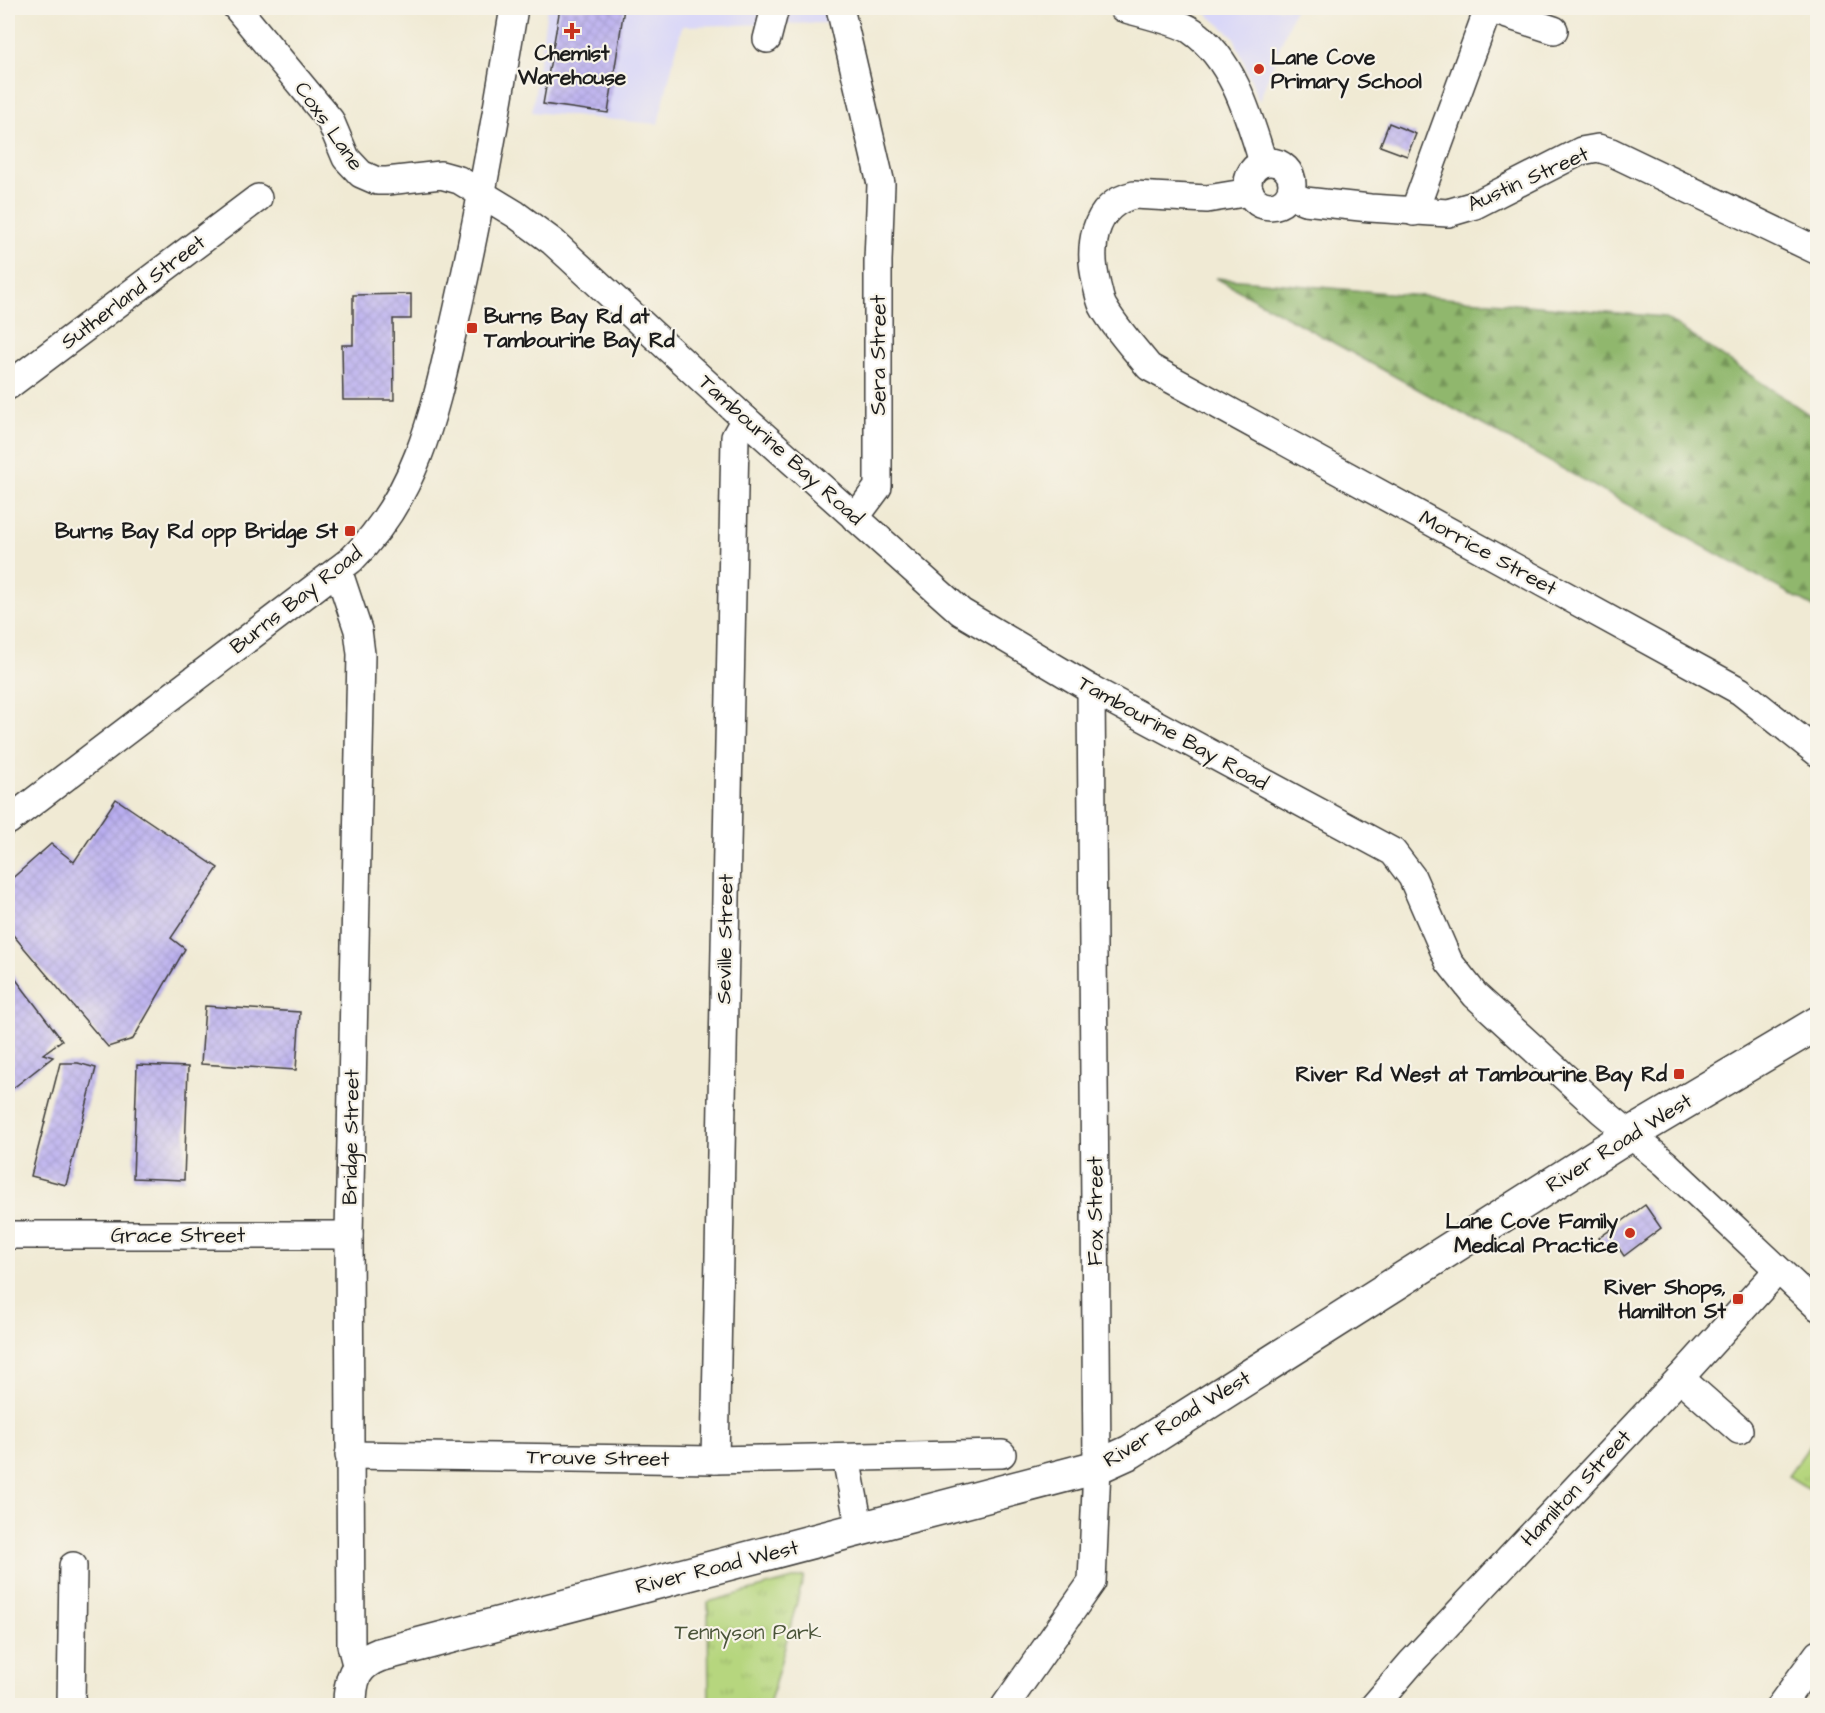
<svg xmlns="http://www.w3.org/2000/svg" width="1825" height="1713" font-family="'Architects Daughter',sans-serif">
  <style>
    .built { fill: #d9d7f8 }
    .forest { fill: url(#forest-firs); stroke: #566a44; stroke-width: 1.5 }
    .park { fill: url(#park-tufts); stroke: #69794d; stroke-width: 1.5 }
    .building { fill: url(#building-cross-hatch) }
    .lines { fill: none; stroke-linecap: round; stroke-linejoin: round }
    .minor-casing { stroke: #3c3b38; stroke-width: 30 }
    .major-casing { stroke: #3c3b38; stroke-width: 36 }
    .minor { stroke: #fff; stroke-width: 27 }
    .major { stroke: #fff; stroke-width: 33 }
    .poi-dot { fill: #c8321e; stroke: #f7f3e8; stroke-width: 2 }
    .labels { text-anchor: middle; dominant-baseline: central; stroke-width: 4.5; stroke-linejoin: round; paint-order: stroke }
    .poi-label { font-size: 21px; font-weight: bold; fill: #1c1c1c; stroke: #f7f3e8; text-anchor: end }
    .street-label { font-size: 21px; fill: #1c1c1c; stroke: #f7f3e8 }
    .park-label { font-size: 21px; fill: #4a5439; stroke: #f7f3e8 }
  </style>
  <defs>
    <pattern id="forest-firs" width="22" height="20" patternUnits="userSpaceOnUse" patternTransform="scale(1.5)"><rect width="22" height="20" fill="#90b76d"/><path d="M5 1l3.5 6h-7zM16 11l3.5 6h-7z" fill="#759459"/></pattern>
    <pattern id="park-tufts" width="24" height="20" patternUnits="userSpaceOnUse" patternTransform="scale(1.5)"><rect width="24" height="20" fill="#b6d67e"/><path d="M3 7l-1-3M5 7V3M7 7l1-3M15 17l-1-3M17 17v-4M19 17l1-3" fill="none" stroke="#9cb76c"/></pattern>
    <pattern id="building-cross-hatch" width="8" height="8" patternUnits="userSpaceOnUse" patternTransform="scale(1.5)"><rect width="8" height="8" fill="#b9aef0"/><path d="M0 0l8 8M0 8l8-8" fill="none" stroke="#9e95cd"/></pattern>
  </defs>
  <rect width="100%" height="100%" fill="#f7f3e8"/>
  <filter id="ink" filterUnits="userSpaceOnUse"><feTurbulence type="fractalNoise" baseFrequency=".0167" numOctaves="2"/><feDisplacementMap in="SourceGraphic" scale="12" xChannelSelector="R" yChannelSelector="G"/><feConvolveMatrix kernelMatrix="1 2 1 2 8 2 1 2 1" color-interpolation-filters="sRGB"/></filter>
  <filter id="wash" filterUnits="userSpaceOnUse"><feTurbulence type="fractalNoise" baseFrequency=".008" numOctaves="4" result="noise"/><feDisplacementMap in="SourceGraphic" scale="24" xChannelSelector="R" yChannelSelector="G"/><feGaussianBlur stdDeviation="1.35" result="paint"/><feColorMatrix in="noise" values="0 0 0 0 0 0 0 0 0 0 0 0 0 0 0 0 0 1.4 0 .05"/><feComposite in="paint" operator="in"/></filter>
  <g filter="url(#wash)">
    <rect width="100%" height="100%" fill="#f0ead4"/>
    <g class="built">
      <path d="M547 8H851L830 23 682 26 658 124 532 112Z"/>
      <path d="M1200 8H1295L1259 101 1234 37Z"/>
    </g>
    <path class="forest" d="M1216 278 1664 317 1817 420V609Z"/>
    <g class="park">
      <path d="M1817 1435V1494L1788 1476Z"/>
      <path d="M804 1576 769 1705H709L708 1602Z"/>
    </g>
    <g id="blocks">
      <g class="building">
        <path d="M560 8H624L608 113 543 104Z"/>
        <path d="M1389 123 1416 134 1407 156 1380 146Z"/>
        <path d="M411 294V319H393L394 400H343L342 345H353V295Z"/>
        <path d="M116 799 218 868 171 938 185 949 133 1039 108 1047 8 929V882L51 844 74 862Z"/>
        <path d="M8 969 62 1040 43 1054 53 1057 8 1092Z"/>
        <path d="M205 1006 300 1012 296 1070 201 1064Z"/>
        <path d="M60 1063H78L96 1068 66 1185 31 1176Z"/>
        <path d="M137 1065 188 1067 184 1180 133 1178Z"/>
        <path d="M1645 1205 1661 1228 1624 1256 1618 1247 1610 1253 1599 1238Z"/>
      </g>
    </g>
  </g>
  <g filter="url(#ink)">
    <use href="#blocks" fill-opacity="0" stroke="#3c3b38" stroke-width="1.5"/>
    <g class="lines">
      <g class="minor-casing">
        <g id="minor">
          <path d="M237 8 330 120 346 158 361 174 377 181H387L441 175 459 180 515 214 553 242 745 419 961 612 1091 689 1393 852 1412 877 1449 962 1475 995 1602 1111 1665 1163 1818 1307"/>
          <path d="M840 8 881 184 878 261V487L855 518"/>
          <path d="M1123 8C1139 13 1180 22 1192 31 1233 59 1249 117 1263 162"/>
          <path d="M767 39 775 8"/>
          <circle cx="1270" cy="184" r="22"/>
          <path d="M1250 192 1207 199 1134 195C1091 205 1088 250 1097 286 1099 293 1100 302 1104 308 1116 329 1134 348 1149 367L1740 691 1818 753"/>
          <path d="M1290 195 1305 201 1370 208 1448 213 1475 205 1581 151 1598 148 1611 152 1818 251"/>
          <path d="M1414 212 1486 15 1495 11 1554 30"/>
          <path d="M8 386 258 198"/>
          <path d="M338 570 358 630 361 654 349 1235 351 1645 357 1668"/>
          <path d="M8 821 351 560C421 492 436 403 457 312 480 211 497 110 514 8"/>
          <path d="M8 1235H349"/>
          <path d="M1680 1378 1739 1430"/>
          <path d="M349 1455 715 1460 1002 1454"/>
          <path d="M846 1458 860 1530"/>
          <path d="M715 1460 735 437 745 419"/>
          <path d="M71 1706 73 1566"/>
          <path d="M1005 1706 1092 1582 1097 1467 1091 689"/>
          <path d="M1374 1706 1411 1663 1680 1378 1778 1270"/>
          <path d="M1780 1706 1818 1654"/>
        </g>
      </g>
      <g class="major-casing">
        <path id="major" d="M350 1706C350 1679 354 1665 379 1655L1097 1467 1130 1452 1631 1134 1818 1023"/>
      </g>
      <use href="#minor" class="minor"/>
      <use href="#major" class="major"/>
    </g>
  </g>
  <g class="poi-dot">
    <path d="M569 22h6v6h6v6h-6v6h-6v-6h-6v-6h6z"/>
    <circle cx="1259" cy="69" r="6"/>
    <rect x="466" y="322" width="12" height="12" rx="3"/>
    <rect x="344" y="525" width="12" height="12" rx="3"/>
    <rect x="1673" y="1068" width="12" height="12" rx="3"/>
    <circle cx="1630" cy="1233" r="6"/>
    <rect x="1732" y="1293" width="12" height="12" rx="3"/>
  </g>
  <g class="labels">
    <g class="poi-label">
      <text x="572" y="53" text-anchor="middle">Chemist<tspan x="572" dy="24">Warehouse</tspan></text>
      <text x="1271" y="57" text-anchor="start">Lane Cove<tspan x="1271" dy="24">Primary School</tspan></text>
      <text x="484" y="316" text-anchor="start">Burns Bay Rd at<tspan x="484" dy="24">Tambourine Bay Rd</tspan></text>
      <text x="338" y="531">Burns Bay Rd opp Bridge St</text>
      <text x="1667" y="1074">River Rd West at Tambourine Bay Rd</text>
      <text x="1618" y="1221">Lane Cove Family<tspan x="1618" dy="24">Medical Practice</tspan></text>
      <text x="1726" y="1287">River Shops,<tspan x="1726" dy="24">Hamilton St</tspan></text>
    </g>
    <g class="street-label">
      <text transform="translate(329 126) rotate(55)">Coxs Lane</text>
      <text transform="translate(1528 179) rotate(-24)">Austin Street</text>
      <text transform="translate(133 292) rotate(-37)">Sutherland Street</text>
      <text transform="translate(878 355) rotate(-90)">Sera Street</text>
      <text transform="translate(781 450) rotate(42)">Tambourine Bay Road</text>
      <text transform="translate(1488 553) rotate(29)">Morrice Street</text>
      <text transform="translate(296 600) rotate(-38)">Burns Bay Road</text>
      <text transform="translate(1173 733) rotate(29)">Tambourine Bay Road</text>
      <text transform="translate(725 939) rotate(-89)">Seville Street</text>
      <text transform="translate(351 1137) rotate(-89)">Bridge Street</text>
      <text transform="translate(1619 1143) rotate(-32)">River Road West</text>
      <text transform="translate(1095 1211) rotate(-90)">Fox Street</text>
      <text x="178" y="1235">Grace Street</text>
      <text transform="translate(1177 1419) rotate(-31)">River Road West</text>
      <text transform="translate(598 1458) rotate(1)">Trouve Street</text>
      <text transform="translate(1576 1488) rotate(-47)">Hamilton Street</text>
      <text transform="translate(717 1567) rotate(-14)">River Road West</text>
    </g>
    <g class="park-label">
      <text x="748" y="1632">Tennyson Park</text>
    </g>
  </g>
  <rect width="1825" height="1713" fill="none" stroke="#f7f3e8" stroke-width="30"/>
</svg>
